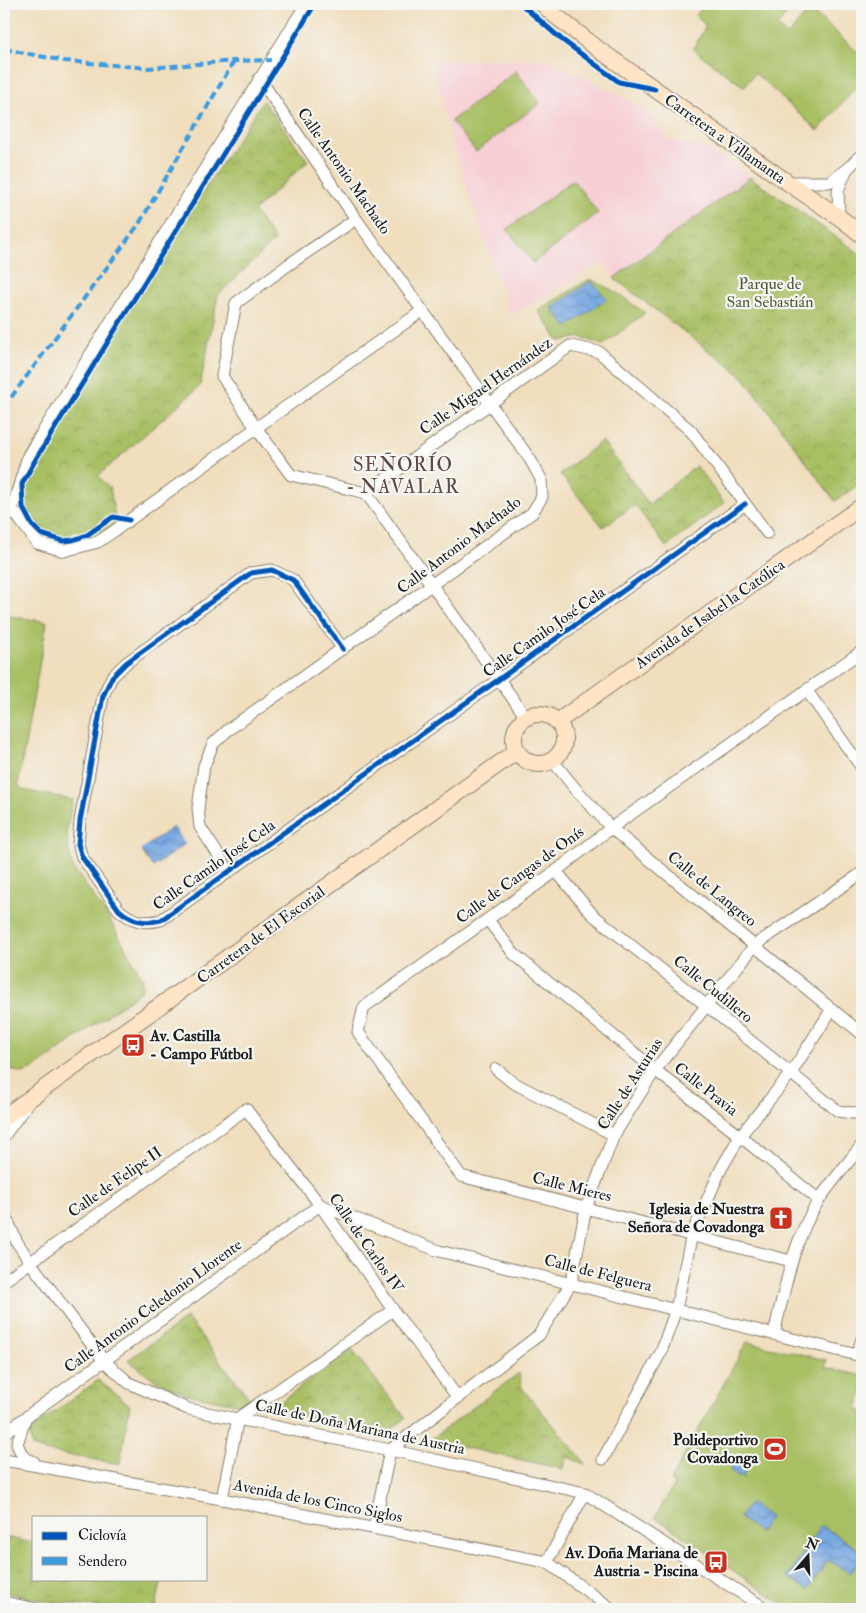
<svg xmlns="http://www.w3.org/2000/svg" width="866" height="1613" font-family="'IM FELL Double Pica',serif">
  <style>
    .built { fill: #f7cfd4 }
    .grass { fill: url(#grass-tufts); stroke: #626e40 }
    .park { fill: url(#park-crowns); stroke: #626e40 }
    .garden { fill: #a8bf64; stroke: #626e40 }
    .water { fill: url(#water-waves); stroke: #4a627f }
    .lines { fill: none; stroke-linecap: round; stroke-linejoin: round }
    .street-casing { stroke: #867d6c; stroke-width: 13 }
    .secondary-casing { stroke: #867d6c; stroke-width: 18 }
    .street { stroke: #fff; stroke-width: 11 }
    .secondary { stroke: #ffe4c6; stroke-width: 16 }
    .quiet { stroke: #3c9bdf; stroke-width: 4; stroke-dasharray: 8 4; stroke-linecap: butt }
    .cycleway-casing { stroke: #f6f6f2; stroke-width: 8 }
    .cycleway { stroke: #0057b8; stroke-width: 5 }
    .labels { text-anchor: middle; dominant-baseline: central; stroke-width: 4.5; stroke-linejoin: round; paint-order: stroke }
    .street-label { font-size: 16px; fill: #1c1c1c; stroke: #f6f6f2 }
    .park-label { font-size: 16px; fill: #4d5535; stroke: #f6f6f2 }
    .poi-label { font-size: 16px; font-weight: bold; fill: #1c1c1c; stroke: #f6f6f2; text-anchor: end }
    .quarter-label { font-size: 19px; letter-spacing: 1px; fill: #614746; stroke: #f6f6f2 }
  </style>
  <defs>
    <pattern id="grass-tufts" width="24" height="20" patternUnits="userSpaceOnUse" patternTransform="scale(1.25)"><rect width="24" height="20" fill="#a8bf64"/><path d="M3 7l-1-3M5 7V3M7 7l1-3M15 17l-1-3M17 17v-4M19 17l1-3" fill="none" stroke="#90a456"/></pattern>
    <pattern id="park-crowns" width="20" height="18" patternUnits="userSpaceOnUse" patternTransform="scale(1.25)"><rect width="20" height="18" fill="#a8bf64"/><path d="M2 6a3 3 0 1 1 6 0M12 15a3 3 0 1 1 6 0" fill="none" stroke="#90a456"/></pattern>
    <pattern id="water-waves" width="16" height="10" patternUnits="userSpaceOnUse" patternTransform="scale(1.25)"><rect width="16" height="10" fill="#78a8e2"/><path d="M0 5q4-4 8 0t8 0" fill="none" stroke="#6288b6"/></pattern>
  </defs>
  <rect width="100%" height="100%" fill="#f6f6f2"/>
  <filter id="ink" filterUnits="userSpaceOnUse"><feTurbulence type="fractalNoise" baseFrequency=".02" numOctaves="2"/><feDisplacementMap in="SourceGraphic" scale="10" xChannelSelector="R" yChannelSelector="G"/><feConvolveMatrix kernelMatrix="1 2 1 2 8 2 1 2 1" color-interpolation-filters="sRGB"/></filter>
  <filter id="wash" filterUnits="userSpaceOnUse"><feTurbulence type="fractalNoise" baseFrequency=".0096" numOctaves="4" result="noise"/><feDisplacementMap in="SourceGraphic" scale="20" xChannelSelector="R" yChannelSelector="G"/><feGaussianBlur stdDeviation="1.12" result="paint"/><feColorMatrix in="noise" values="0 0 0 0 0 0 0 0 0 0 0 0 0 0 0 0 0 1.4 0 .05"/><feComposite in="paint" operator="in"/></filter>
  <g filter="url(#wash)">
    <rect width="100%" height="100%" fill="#f0debd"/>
    <path class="built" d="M548 59 643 107 669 140 711 150 750 177 614 278 603 262 510 316 454 149 432 61Z"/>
    <path class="grass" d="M4 1537 34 1543V1579H162L155 1609C103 1609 54 1605 4 1592Z"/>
    <g class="park">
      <path d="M263 101 308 161 254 211 275 240 218 295 200 386 98 476 110 488 117 529 64 551 23 508 28 456Z"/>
      <path d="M750 177 862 255V482L835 501 743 377 614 278Z"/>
      <path d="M602 441 649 504 696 466 724 503 666 547 635 505 603 527 560 474Z"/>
      <path d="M187 1318 249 1398 240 1405 187 1394 155 1380 128 1360Z"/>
      <path d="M352 1350 406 1418 386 1434 271 1409Z"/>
      <path d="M519 1373 522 1388 587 1465 567 1457 563 1469 430 1440Z"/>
      <path d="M98 1380 130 1405 120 1464 44 1451 32 1447 29 1431Z"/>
    </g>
    <g class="garden">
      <path d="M706 4H795L777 26 788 35 810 9 862 56V80L818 131 755 73 744 87 693 49 706 26 696 15Z"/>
      <path d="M516 71 540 103 476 152 451 121Z"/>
      <path d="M573 180 598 213 533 263 507 229Z"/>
      <path d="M590 279 614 291 645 313 603 345 581 337 559 341 538 310Z"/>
      <path d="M4 615 47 622 18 784 23 790 73 800 67 827 68 844 71 862 74 869 108 917 143 979 141 991 32 1070 23 1073 4 1068Z"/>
      <path d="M747 1342 827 1360 825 1367 862 1376V1392L857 1408 862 1411V1609H794L779 1602 655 1517 674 1485 670 1481Z"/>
    </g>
    <g class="water">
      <path d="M591 281 607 299 567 327 552 308Z"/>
      <path d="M173 827 185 844 153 867 141 850Z"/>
      <path d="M736 1462 744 1465 746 1469 743 1476 744 1478 736 1476 730 1470 731 1464Z"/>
      <path d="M750 1503 770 1517 760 1532 739 1518Z"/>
      <path d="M821 1525 862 1552V1554L850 1573 828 1560 808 1590 788 1577Z"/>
    </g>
  </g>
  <g filter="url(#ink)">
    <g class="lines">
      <g class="street-casing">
        <g id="street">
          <path d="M306 4 28 456 12 509 37 543 64 551 98 542 117 529 256 428 422 311"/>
          <path d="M847 169 862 154"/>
          <path d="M788 182H829L847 169 838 190 839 217"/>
          <path d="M356 219 288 265 236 303 222 376 256 428 291 475 366 493 526 717"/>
          <path d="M366 493 570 346 599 352 691 431 767 533"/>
          <path d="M343 649 293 580 272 570 251 573 126 663 112 677 103 696 80 821 78 844 82 857 119 910C132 921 144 924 161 920L745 504"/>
          <path d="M807 691 862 768"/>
          <path d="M552 760 574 787 611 828 862 1034"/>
          <path d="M229 871 200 827 198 808 204 766 213 744 228 730 532 513 542 497 541 479 530 459 356 219 259 78"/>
          <path d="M556 871 592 914 838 1111 852 1113 862 1112"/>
          <path d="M488 920 514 954 655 1070 740 1136 819 1200"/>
          <path d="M496 1069 512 1082 614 1135"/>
          <path d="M4 1136 25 1107"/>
          <path d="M4 1213 17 1242 30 1262 104 1361 129 1383 188 1409 390 1450 585 1493 766 1609"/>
          <path d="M791 1261 461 1176 358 1032 364 1007 556 871 611 828 862 651"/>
          <path d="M4 1281 246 1109 320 1205 393 1310 458 1398"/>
          <path d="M774 1334C785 1288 793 1240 819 1200 832 1181 848 1163 862 1145"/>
          <path d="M25 1419 17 1444 23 1457 34 1462"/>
          <path d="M4 1433 320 1205 439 1251 857 1355 862 1339"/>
          <path d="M603 1459 661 1352 676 1309 692 1234 721 1169 740 1136 791 1073 832 1009"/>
          <path d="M4 1460 222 1499 547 1562 612 1609"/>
          <path d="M222 1499 238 1418 393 1310"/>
          <path d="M374 1528 390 1450 539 1335 571 1283 586 1208 614 1135 655 1070 755 945 862 873"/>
          <path d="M547 1562 585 1493"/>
          <path d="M4 1602 36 1609"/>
        </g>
      </g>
      <g class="secondary-casing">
        <g id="secondary">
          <path d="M543 4 552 13 598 49 787 182 839 217 862 235"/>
          <circle cx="539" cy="739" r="25"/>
          <path d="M557 722 862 506"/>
          <path d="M4 1117 517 751"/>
        </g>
      </g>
      <use href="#street" class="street"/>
      <use href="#secondary" class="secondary"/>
      <g class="quiet">
        <path d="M4 49 65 61 149 68 234 61 271 60"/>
        <path d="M4 407 139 224 234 61"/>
      </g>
      <g class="cycleway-casing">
        <g id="cycleway">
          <path d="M521 4 561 39 619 82 655 89"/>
          <path d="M129 520 113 517 87 535 73 540 63 541 41 534 32 525 23 508 22 484 36 459 315 4"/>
          <path d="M343 649 293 580 272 570 251 573 126 663 112 677 103 696 80 821 78 844 82 857 119 910C132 921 144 924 161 920L745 504"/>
        </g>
      </g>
      <use href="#cycleway" class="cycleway"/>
    </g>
  </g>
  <defs>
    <g id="bus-square" transform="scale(1.25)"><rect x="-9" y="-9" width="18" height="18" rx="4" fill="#c8321e" stroke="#f6f6f2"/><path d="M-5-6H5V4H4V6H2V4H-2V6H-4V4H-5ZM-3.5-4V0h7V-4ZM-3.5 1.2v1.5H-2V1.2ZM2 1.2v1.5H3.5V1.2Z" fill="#fff"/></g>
    <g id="church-square" transform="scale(1.25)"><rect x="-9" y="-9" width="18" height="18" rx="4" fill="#c8321e" stroke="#f6f6f2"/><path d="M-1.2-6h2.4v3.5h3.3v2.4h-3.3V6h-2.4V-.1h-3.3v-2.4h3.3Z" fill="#fff"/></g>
    <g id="stadium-square" transform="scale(1.25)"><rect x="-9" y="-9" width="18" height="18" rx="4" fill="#c8321e" stroke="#f6f6f2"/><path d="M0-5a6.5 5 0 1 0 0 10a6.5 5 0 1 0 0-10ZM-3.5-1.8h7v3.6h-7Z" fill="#fff"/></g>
  </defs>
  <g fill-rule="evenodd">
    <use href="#bus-square" x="133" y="1045"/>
    <use href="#church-square" x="781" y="1218"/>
    <use href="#stadium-square" x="775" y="1449"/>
    <use href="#bus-square" x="716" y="1562"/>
  </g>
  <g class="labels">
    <g class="street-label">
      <text transform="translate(725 139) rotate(35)">Carretera a Villamanta</text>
      <text transform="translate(344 171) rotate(55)">Calle Antonio Machado</text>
      <text transform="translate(486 386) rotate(-35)">Calle Miguel Hernández</text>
      <text transform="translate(459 545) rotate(-37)">Calle Antonio Machado</text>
      <text transform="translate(710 614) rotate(-35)">Avenida de Isabel la Católica</text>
      <text transform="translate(544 632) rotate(-35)">Calle Camilo José Cela</text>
      <text transform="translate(214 865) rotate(-35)">Calle Camilo José Cela</text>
      <text transform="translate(520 875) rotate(-36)">Calle de Cangas de Onís</text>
      <text transform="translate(712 889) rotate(39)">Calle de Langreo</text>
      <text transform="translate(261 935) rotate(-36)">Carretera de El Escorial</text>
      <text transform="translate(713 989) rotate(39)">Calle Cudillero</text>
      <text transform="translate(630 1084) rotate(-57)">Calle de Asturias</text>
      <text transform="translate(706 1089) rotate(38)">Calle Pravia</text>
      <text transform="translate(115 1182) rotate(-35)">Calle de Felipe II</text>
      <text transform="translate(572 1187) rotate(14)">Calle Mieres</text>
      <text transform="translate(366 1243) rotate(55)">Calle de Carlos IV</text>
      <text transform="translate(598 1273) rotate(14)">Calle de Felguera</text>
      <text transform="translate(153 1306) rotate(-36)">Calle Antonio Celedonio Llorente</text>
      <text transform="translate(360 1427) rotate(12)">Calle de Doña Mariana de Austria</text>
      <text transform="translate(318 1501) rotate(11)">Avenida de los Cinco Siglos</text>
    </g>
    <g class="park-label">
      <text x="770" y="284">Parque de<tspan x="770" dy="18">San Sebastián</tspan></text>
    </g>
    <g class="poi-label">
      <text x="150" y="1036" text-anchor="start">Av. Castilla<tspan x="150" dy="18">- Campo Fútbol</tspan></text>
      <text x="764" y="1209">Iglesia de Nuestra<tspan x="764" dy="18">Señora de Covadonga</tspan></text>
      <text x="758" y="1440">Polideportivo<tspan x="758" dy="18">Covadonga</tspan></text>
      <text x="698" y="1553">Av. Doña Mariana de<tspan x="698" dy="18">Austria - Piscina</tspan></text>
    </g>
    <g class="quarter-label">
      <text x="403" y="465">SEÑORÍO<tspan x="403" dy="22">- NAVALAR</tspan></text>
    </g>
  </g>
  <rect width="866" height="1613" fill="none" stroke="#f6f6f2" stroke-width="20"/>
  <rect x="32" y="1516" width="175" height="65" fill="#f6f6f2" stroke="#9f9f9c"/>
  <rect x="42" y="1532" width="25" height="8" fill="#0057b8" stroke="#9f9f9c"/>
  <text x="78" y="1540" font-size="15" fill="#1c1c1c">Ciclovía</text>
  <rect x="42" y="1557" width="25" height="8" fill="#3c9bdf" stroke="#9f9f9c"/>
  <text x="78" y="1566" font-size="15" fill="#1c1c1c">Sendero</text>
  <g transform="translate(808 1556) rotate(19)" stroke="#f6f6f2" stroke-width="4" paint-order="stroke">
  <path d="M0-4L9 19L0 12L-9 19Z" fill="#1c1c1c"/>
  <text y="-8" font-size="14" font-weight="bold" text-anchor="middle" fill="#1c1c1c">N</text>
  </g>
</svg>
